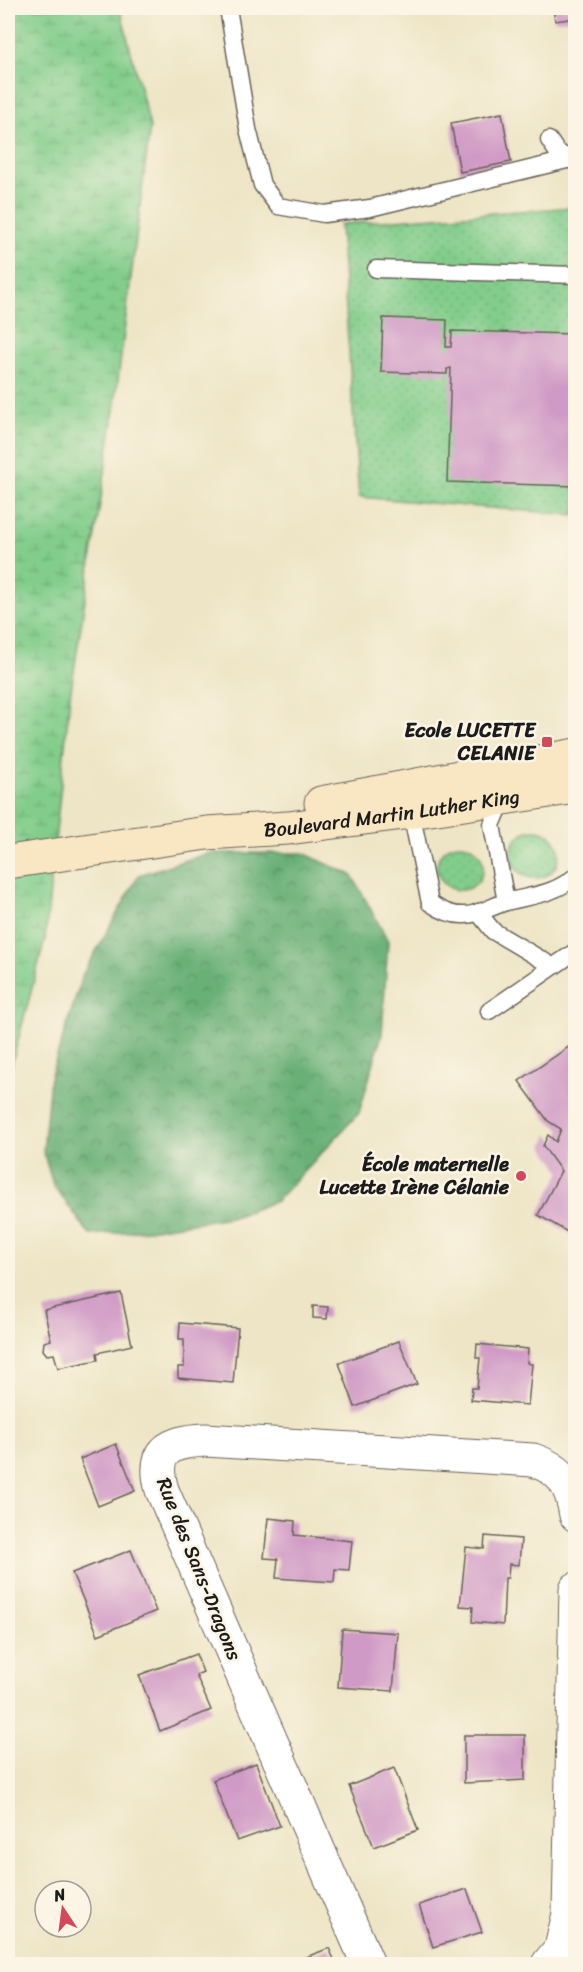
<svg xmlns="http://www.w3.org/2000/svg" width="583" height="1972" font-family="Sriracha,sans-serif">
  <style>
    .grass { fill: url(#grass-dots); stroke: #4f7454; stroke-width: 1.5 }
    .forest { fill: url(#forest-crowns); stroke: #42664a; stroke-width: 1.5 }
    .wetland { fill: url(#wetland-marsh); stroke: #4f7454; stroke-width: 1.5 }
    .building { fill: #d09ac6 }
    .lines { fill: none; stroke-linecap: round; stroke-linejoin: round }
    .lane-casing { stroke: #666258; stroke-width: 19 }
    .street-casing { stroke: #666258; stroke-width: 35 }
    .secondary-casing { stroke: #666258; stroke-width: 35 }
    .lane { stroke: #fff; stroke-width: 16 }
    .street { stroke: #fff; stroke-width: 33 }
    .secondary { stroke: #f9e7c3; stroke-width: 33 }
    .poi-dot { fill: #d1495b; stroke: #fcf5e5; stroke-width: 2 }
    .labels { text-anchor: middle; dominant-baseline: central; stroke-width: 5; stroke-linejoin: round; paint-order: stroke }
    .poi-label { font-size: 20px; font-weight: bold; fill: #1c1c1c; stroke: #fcf5e5; text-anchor: end }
    .street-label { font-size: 20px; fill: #1c1c1c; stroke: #fcf5e5 }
  </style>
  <defs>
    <pattern id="grass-dots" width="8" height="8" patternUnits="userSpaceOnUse" patternTransform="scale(1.5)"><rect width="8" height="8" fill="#82cd8b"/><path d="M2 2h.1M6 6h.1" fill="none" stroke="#70af77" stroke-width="1.8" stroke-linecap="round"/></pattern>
    <pattern id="forest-crowns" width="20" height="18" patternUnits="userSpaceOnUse" patternTransform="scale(1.5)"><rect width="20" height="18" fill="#69b077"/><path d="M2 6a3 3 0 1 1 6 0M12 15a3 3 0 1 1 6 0" fill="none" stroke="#568e61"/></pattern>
    <pattern id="wetland-marsh" width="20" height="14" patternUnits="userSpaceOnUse" patternTransform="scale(1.5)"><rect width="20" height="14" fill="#82cd8b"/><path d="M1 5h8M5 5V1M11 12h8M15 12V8" fill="none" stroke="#70af77"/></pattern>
  </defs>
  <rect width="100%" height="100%" fill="#fcf5e5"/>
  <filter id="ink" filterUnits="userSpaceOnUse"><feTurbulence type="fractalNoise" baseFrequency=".0167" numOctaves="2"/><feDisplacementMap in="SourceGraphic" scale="12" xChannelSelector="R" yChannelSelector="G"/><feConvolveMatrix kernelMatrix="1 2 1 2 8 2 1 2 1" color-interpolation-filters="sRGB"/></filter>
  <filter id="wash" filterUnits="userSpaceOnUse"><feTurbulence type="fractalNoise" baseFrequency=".008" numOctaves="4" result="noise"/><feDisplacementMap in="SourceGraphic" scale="24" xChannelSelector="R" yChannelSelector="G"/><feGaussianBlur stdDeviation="1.35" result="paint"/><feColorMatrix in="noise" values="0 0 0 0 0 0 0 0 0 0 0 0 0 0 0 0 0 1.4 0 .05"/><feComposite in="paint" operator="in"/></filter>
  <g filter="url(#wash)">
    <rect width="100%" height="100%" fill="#eee5c6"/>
    <g class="grass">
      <path d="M575 207V515L359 497 340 224Z"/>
      <circle cx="535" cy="854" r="24"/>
      <circle cx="460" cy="867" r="23"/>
    </g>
    <path class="forest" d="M209 853H303L352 875 388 941 382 1034 359 1113 276 1201 236 1216 148 1230 90 1235 53 1185 43 1151 50 1078 83 974 139 875Z"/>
    <path class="wetland" d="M8 8H120L150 127 112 427 70 696 45 939 8 1078Z"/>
    <g id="blocks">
      <g class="building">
        <path d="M553 8H576V18L555 21Z"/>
        <path d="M502 113 511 162 460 172 451 123Z"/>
        <path d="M383 318 447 320 446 347H451L452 331 576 334V486L447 482 451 368 447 369V374L381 372Z"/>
        <path d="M576 1042V1237L538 1215 561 1171 543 1146 548 1135 556 1142 561 1129 548 1121 519 1081Z"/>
        <path d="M121 1293 132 1345 97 1353 98 1360 58 1368 54 1354 47 1355 43 1350 44 1342 51 1340 44 1310Z"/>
        <path d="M313 1306 328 1307 327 1319 313 1318Z"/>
        <path d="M180 1323 238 1328 233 1383 178 1378V1367H184V1339H179Z"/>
        <path d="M399 1341 417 1384 355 1407 339 1363Z"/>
        <path d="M477 1344 528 1349 527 1363 532 1364 528 1405 471 1400 472 1388H477L480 1358H476Z"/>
        <path d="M116 1444 135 1491 98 1506 80 1459Z"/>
        <path d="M268 1518 295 1521 294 1535 352 1541 349 1570 335 1569 334 1582 276 1578 278 1559 264 1558Z"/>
        <path d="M485 1536 521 1539 519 1565 509 1564 508 1578H505L503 1625 472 1622 473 1607 460 1606 466 1547 484 1549Z"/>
        <path d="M131 1550 156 1611 98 1635 72 1573Z"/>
        <path d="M342 1629 398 1633 393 1691 338 1687Z"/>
        <path d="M196 1654 203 1672 196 1675 211 1710 160 1731 139 1675Z"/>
        <path d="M464 1735H525V1780L464 1783Z"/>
        <path d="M256 1763 280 1826 237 1841 213 1780Z"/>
        <path d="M394 1768 418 1830 374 1847 349 1786Z"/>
        <path d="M467 1889 482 1932 433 1947 419 1905Z"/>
        <path d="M329 1948 336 1964H287L322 1951Z"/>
      </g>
    </g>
  </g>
  <g filter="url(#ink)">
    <use href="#blocks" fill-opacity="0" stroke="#666258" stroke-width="1.5"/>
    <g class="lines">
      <g class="lane-casing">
        <g id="lane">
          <path d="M228 8 248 129 262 185 278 206 324 214 370 208 567 160"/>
          <path d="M549 140 557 152 575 162"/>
          <path d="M376 269 576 275"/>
          <path d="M504 797 492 825 506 902"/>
          <path d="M414 808 411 812 430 903C440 910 453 916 465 915 479 915 492 906 506 902 533 895 553 895 576 876"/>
          <path d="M478 912 493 931 552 966"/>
          <path d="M489 1011 576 951"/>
        </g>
      </g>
      <g class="street-casing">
        <g id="street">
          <path d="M368 1964 162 1490C151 1451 168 1442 205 1440L533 1460C563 1470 571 1485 576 1515"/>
          <path d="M548 1964 561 1948 569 1914 576 1589"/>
        </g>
      </g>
      <g class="secondary-casing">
        <g id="secondary">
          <path d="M321 803 576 755"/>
          <path id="s1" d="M8 862 207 833 288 828 411 812 576 787"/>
        </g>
      </g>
      <use href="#lane" class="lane"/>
      <use href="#street" class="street"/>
      <use href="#secondary" class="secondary"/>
    </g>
  </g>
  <g class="poi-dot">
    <rect x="541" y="736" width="12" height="12" rx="3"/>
    <circle cx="521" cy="1176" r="6"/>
  </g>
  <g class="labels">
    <g class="poi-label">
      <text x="535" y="730">Ecole LUCETTE<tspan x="535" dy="23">CELANIE</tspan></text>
      <text x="509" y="1164">École maternelle<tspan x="509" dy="23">Lucette Irène Célanie</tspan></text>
    </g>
    <g class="street-label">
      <text stroke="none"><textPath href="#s1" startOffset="387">Boulevard Martin Luther King</textPath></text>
      <text transform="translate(199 1569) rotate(68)">Rue des Sans-Dragons</text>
    </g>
  </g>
  <rect width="583" height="1972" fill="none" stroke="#fcf5e5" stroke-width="30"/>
  <g transform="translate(63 1909) rotate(347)"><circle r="28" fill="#fcf5e5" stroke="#a29e95" stroke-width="1.5"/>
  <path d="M0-4.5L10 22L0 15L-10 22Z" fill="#d1495b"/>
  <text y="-9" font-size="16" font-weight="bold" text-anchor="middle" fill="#1c1c1c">N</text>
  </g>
</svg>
